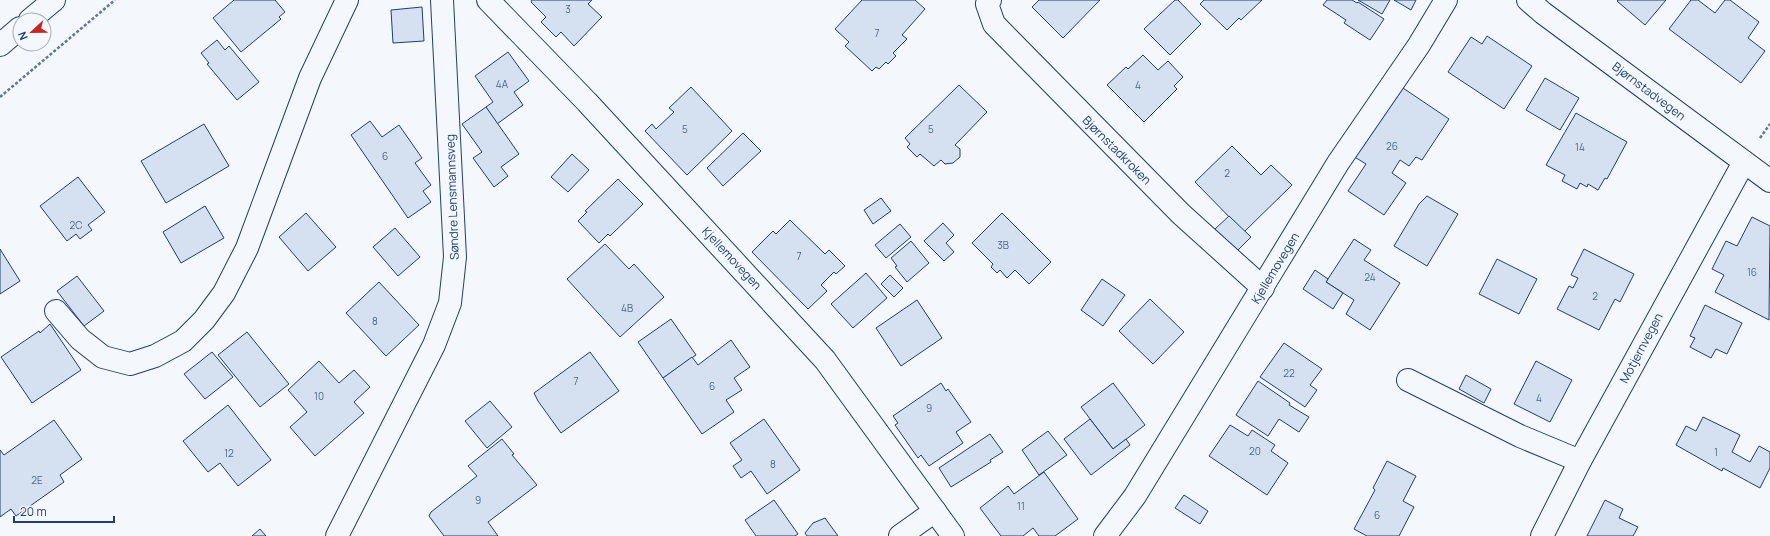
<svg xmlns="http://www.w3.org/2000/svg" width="1770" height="536" font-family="Manrope,sans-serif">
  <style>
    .building { fill: #d5e0f0; stroke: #1d3f73 }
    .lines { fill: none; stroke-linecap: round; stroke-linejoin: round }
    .minor-casing { stroke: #1d3f73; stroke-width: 24 }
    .highway-casing { stroke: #1d3f73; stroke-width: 24 }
    .path { stroke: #5e769c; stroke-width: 2.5; stroke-dasharray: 3 2; stroke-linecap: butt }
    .minor { stroke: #f4f7fb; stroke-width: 22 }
    .highway { stroke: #f4f7fb; stroke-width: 22 }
    .labels { text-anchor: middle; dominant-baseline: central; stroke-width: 3; stroke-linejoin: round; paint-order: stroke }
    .number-label { font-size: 10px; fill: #4b6792 }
    .street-label { font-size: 12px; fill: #1d3f73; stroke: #f4f7fb }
  </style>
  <rect width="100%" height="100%" fill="#f4f7fb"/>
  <g class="building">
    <path d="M234 0H275L285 12 279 17 281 19 241 52 213 18Z"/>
    <path d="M532 0H592L588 4 602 17 574 46 561 32 556 37 541 22 546 17 531 2Z"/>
    <path d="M862 0H915L925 9 902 35 907 39 893 53 896 56 888 64 886 62 879 69 876 67 872 71 845 46 849 42 835 29Z"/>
    <path d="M1039 0H1100L1063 38 1032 7Z"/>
    <path d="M1175 0H1178L1201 24 1170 55 1144 29Z"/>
    <path d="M1204 0H1262L1241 20 1239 18 1227 30 1200 4Z"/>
    <path d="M1327 0H1352L1357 3 1358 2 1384 19 1370 40 1344 23 1346 20 1323 5Z"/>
    <path d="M1358 0H1390L1382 14Z"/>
    <path d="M1394 0H1416L1411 10Z"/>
    <path d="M1618 0H1666L1645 25 1617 1Z"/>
    <path d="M1691 0H1698L1715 13 1725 0H1730L1759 22 1748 38 1765 51 1741 83 1669 29Z"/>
    <path d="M422 7 424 41 393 43 391 10Z"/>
    <path d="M1487 36 1532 66 1504 109 1448 72 1471 37 1482 44Z"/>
    <path d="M217 40 225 50 229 46 259 82 237 100 207 64 209 63 201 53Z"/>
    <path d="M508 52 529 81 514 92 523 105 497 124 486 107 493 102 475 76Z"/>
    <path d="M1143 55 1158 70 1168 61 1183 77 1174 86 1177 89 1144 122 1107 85 1126 67 1128 69Z"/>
    <path d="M1545 78 1579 98 1560 130 1526 110Z"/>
    <path d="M959 85 987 112 955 145 960 149V157L953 163 945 164 941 160 934 166 920 154 917 157 907 147 910 144 905 138Z"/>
    <path d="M1400 86 1449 119 1422 160 1416 157 1409 166 1400 160 1392 173 1406 183 1384 215 1348 191 1366 164 1353 156Z"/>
    <path d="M691 87 732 131 687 175 645 131 652 124 656 129 674 112 669 108Z"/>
    <path d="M486 107 519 154 501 167 508 176 494 187 473 158 482 152 462 124Z"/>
    <path d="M1576 113 1627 142 1607 179 1605 178 1598 190 1588 184 1587 187 1580 183 1577 189 1562 181 1565 175 1546 165Z"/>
    <path d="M370 121 382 137 399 125 422 158 415 163 431 185 423 191 431 202 408 218 351 135Z"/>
    <path d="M204 124 229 166 166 203 141 161Z"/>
    <path d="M743 133 761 151 723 186 707 168Z"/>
    <path d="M1232 146 1261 175 1271 165 1292 185 1244 232 1195 182Z"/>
    <path d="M572 154 589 170 568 192 551 177Z"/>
    <path d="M78 177 105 212 88 225 92 230 80 239 76 234 67 241 40 206Z"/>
    <path d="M618 179 643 204 610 236 608 234 599 243 578 221 587 212 585 211Z"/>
    <path d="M1427 196 1458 214 1427 266 1394 246 1419 204Z"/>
    <path d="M881 198 891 211 873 224 864 210Z"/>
    <path d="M205 206 224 238 181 263 163 232Z"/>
    <path d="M306 213 336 247 308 271 279 237Z"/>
    <path d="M1002 213 1051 262 1029 284 1015 270 1007 278 1000 270 997 273 991 267 993 264 972 243Z"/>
    <path d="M1229 216 1251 237 1237 251 1215 229Z"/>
    <path d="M1752 217 1770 226 1769 320 1715 292 1724 275 1712 269 1726 241 1737 246Z"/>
    <path d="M790 220 825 254 829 250 845 266 836 274 834 272 821 285 827 291 808 309 752 252 773 231 776 234Z"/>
    <path d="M943 223 954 235 946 243 954 252 944 261 924 241Z"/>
    <path d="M900 224 911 237 886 258 875 245Z"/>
    <path d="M395 228 420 257 398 276 373 247Z"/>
    <path d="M1354 239 1371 250 1364 260 1400 283 1370 330 1346 314 1354 300 1326 282Z"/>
    <path d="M911 241 929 263 907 282 895 267 897 266 891 258Z"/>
    <path d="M605 244 629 269 634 264 664 297 620 337 567 279Z"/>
    <path d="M0 249 20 281 0 294Z"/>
    <path d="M1584 249 1634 274 1620 302 1615 299 1599 330 1557 309 1569 286 1573 288 1578 278 1571 275Z"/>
    <path d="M1497 259 1537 279 1519 314 1479 294Z"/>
    <path d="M1315 270 1328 279 1326 282 1343 293 1333 309 1303 289Z"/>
    <path d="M866 273 887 298 853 328 831 304Z"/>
    <path d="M890 275 903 288 894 297 881 284Z"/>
    <path d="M77 276 104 311 84 326 57 291Z"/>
    <path d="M1102 279 1125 295 1103 326 1081 310Z"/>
    <path d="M379 282 419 325 386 356 346 313Z"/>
    <path d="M1150 299 1184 332 1153 364 1119 331Z"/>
    <path d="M917 300 942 338 901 366 876 328Z"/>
    <path d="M1705 305 1742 323 1727 354 1716 349 1711 358 1690 347 1695 338 1690 336Z"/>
    <path d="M671 319 696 355 663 378 638 342Z"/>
    <path d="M50 324 81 370 32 403 1 357 39 331 40 333Z"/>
    <path d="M247 332 289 384 260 407 218 355Z"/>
    <path d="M731 340 750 367 734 378 742 390 726 400 734 412 702 434 663 378 692 357 698 365Z"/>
    <path d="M1284 343 1322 369 1310 385 1317 390 1305 407 1260 377Z"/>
    <path d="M212 352 233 377 205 399 184 374Z"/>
    <path d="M590 352 619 391 561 433 538 401 534 393Z"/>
    <path d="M319 361 339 383 354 370 370 387 354 402 364 413 315 456 290 427 307 412 288 390Z"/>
    <path d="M1536 361 1572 380 1550 422 1514 404Z"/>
    <path d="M1466 375 1491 389 1484 403 1459 389Z"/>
    <path d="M1258 381 1290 403 1289 405 1309 417 1299 432 1279 419 1268 436 1236 415Z"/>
    <path d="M941 383 946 391 948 389 971 422 956 432 963 443 929 466 921 455 918 458 895 425 898 423 893 416Z"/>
    <path d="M1113 383 1145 425 1113 449 1081 407Z"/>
    <path d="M490 401 512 427 487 448 465 421Z"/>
    <path d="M228 405 271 460 238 486 220 463 208 472 183 441Z"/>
    <path d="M1703 417 1740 435 1732 452 1750 462 1759 446 1770 452V468L1760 488 1723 468 1722 471 1676 445 1686 426 1696 431Z"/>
    <path d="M764 419 800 470 767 494 751 471 741 478 733 466 742 460 730 443Z"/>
    <path d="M1090 419 1113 449 1126 439 1130 445 1091 475 1064 439Z"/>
    <path d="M54 420 82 459 60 475 64 482 16 516 11 509 0 517V450L4 455Z"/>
    <path d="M1230 425 1248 436 1252 430 1275 445 1271 451 1288 463 1267 495 1209 456Z"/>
    <path d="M1048 431 1067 455 1039 475 1022 450Z"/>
    <path d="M990 434 1003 452 990 460 991 462 951 487 939 468Z"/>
    <path d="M502 439 514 454 512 455 537 485 488 522 498 536H444L429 516 431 512 477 476 468 466Z"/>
    <path d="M1387 461 1416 476 1403 501 1414 507 1399 536H1367L1354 529 1375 490 1373 488Z"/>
    <path d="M1044 472 1078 519 1055 536H1039L1033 528 1023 536H1001L980 508 1008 486 1014 494Z"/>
    <path d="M1184 495 1208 511 1200 524 1175 508Z"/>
    <path d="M774 500 798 534 795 536H756L745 520Z"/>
    <path d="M1605 500 1623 509 1619 518 1638 527 1633 536H1587Z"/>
    <path d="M825 518 838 536H807L805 533 813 523Z"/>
    <path d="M260 529 266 536H252Z"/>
  </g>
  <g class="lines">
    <g class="minor-casing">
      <g id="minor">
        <path d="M488 0 587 102 825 360 953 536"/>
        <path d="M990 0 987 4 994 24 1181 214 1263 288"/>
        <path d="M1528 0 1543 13 1770 181"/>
        <path d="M56 311 80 339 103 357 130 364 155 356 183 341 204 320 224 293 247 248 310 78 347 0"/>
        <path d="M1408 380 1520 436 1580 461"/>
        <path d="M337 536 434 345 450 303 455 257 442 0"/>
        <path d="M900 536 935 511"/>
        <path d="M1105 536 1135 496 1338 163 1419 45 1446 0"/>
        <path d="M1542 536 1580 461 1744 162"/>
      </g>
    </g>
    <g class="highway-casing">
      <g id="highway">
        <path d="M30 20 54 0"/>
        <path d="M0 45 20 28"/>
      </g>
    </g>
    <g class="path">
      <path d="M0 97 115 0"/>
      <path d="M1760 138 1770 124"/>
    </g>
    <use href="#minor" class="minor"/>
    <use href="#highway" class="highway"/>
  </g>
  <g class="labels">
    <g class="number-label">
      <text x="568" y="9">3</text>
      <text x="877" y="33">7</text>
      <text x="502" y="84">4A</text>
      <text x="1138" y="85">4</text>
      <text x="685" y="129">5</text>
      <text x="931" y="129">5</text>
      <text x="1392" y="146">26</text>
      <text x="1580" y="147">14</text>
      <text x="385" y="156">6</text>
      <text x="1227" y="173">2</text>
      <text x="76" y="225">2C</text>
      <text x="1003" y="245">3B</text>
      <text x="799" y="256">7</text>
      <text x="1752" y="272">16</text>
      <text x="1370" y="277">24</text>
      <text x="1595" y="296">2</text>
      <text x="627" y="308">4B</text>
      <text x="375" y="321">8</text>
      <text x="1289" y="373">22</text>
      <text x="576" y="381">7</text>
      <text x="712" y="386">6</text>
      <text x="319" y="396">10</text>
      <text x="1539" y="398">4</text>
      <text x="929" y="408">9</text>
      <text x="1255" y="451">20</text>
      <text x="1716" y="452">1</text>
      <text x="229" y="453">12</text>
      <text x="773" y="464">8</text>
      <text x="37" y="480">2E</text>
      <text x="478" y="500">9</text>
      <text x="1021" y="506">11</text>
      <text x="1377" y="515">6</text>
    </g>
    <g class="street-label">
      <text transform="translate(1649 91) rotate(37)">Bjørnstadvegen</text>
      <text transform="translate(1117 150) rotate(45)">Bjørnstadkroken</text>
      <text transform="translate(452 197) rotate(-92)">Søndre Lensmannsveg</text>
      <text transform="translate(732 258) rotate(47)">Kjellemovegen</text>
      <text transform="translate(1275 268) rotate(-59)">Kjellemovegen</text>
      <text transform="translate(1641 348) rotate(-62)">Motjernvegen</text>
    </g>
  </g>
  <g transform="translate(32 32) rotate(248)"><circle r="19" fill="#f4f7fb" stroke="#9eadc5"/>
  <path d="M0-3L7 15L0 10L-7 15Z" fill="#c62828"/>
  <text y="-6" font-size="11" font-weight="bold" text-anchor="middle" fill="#1d3f73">N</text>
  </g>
  <path d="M14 516v6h100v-6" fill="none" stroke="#1d3f73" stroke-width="2"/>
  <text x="20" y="516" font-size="12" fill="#1d3f73" stroke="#f4f7fb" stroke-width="3" paint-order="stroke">20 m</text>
</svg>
